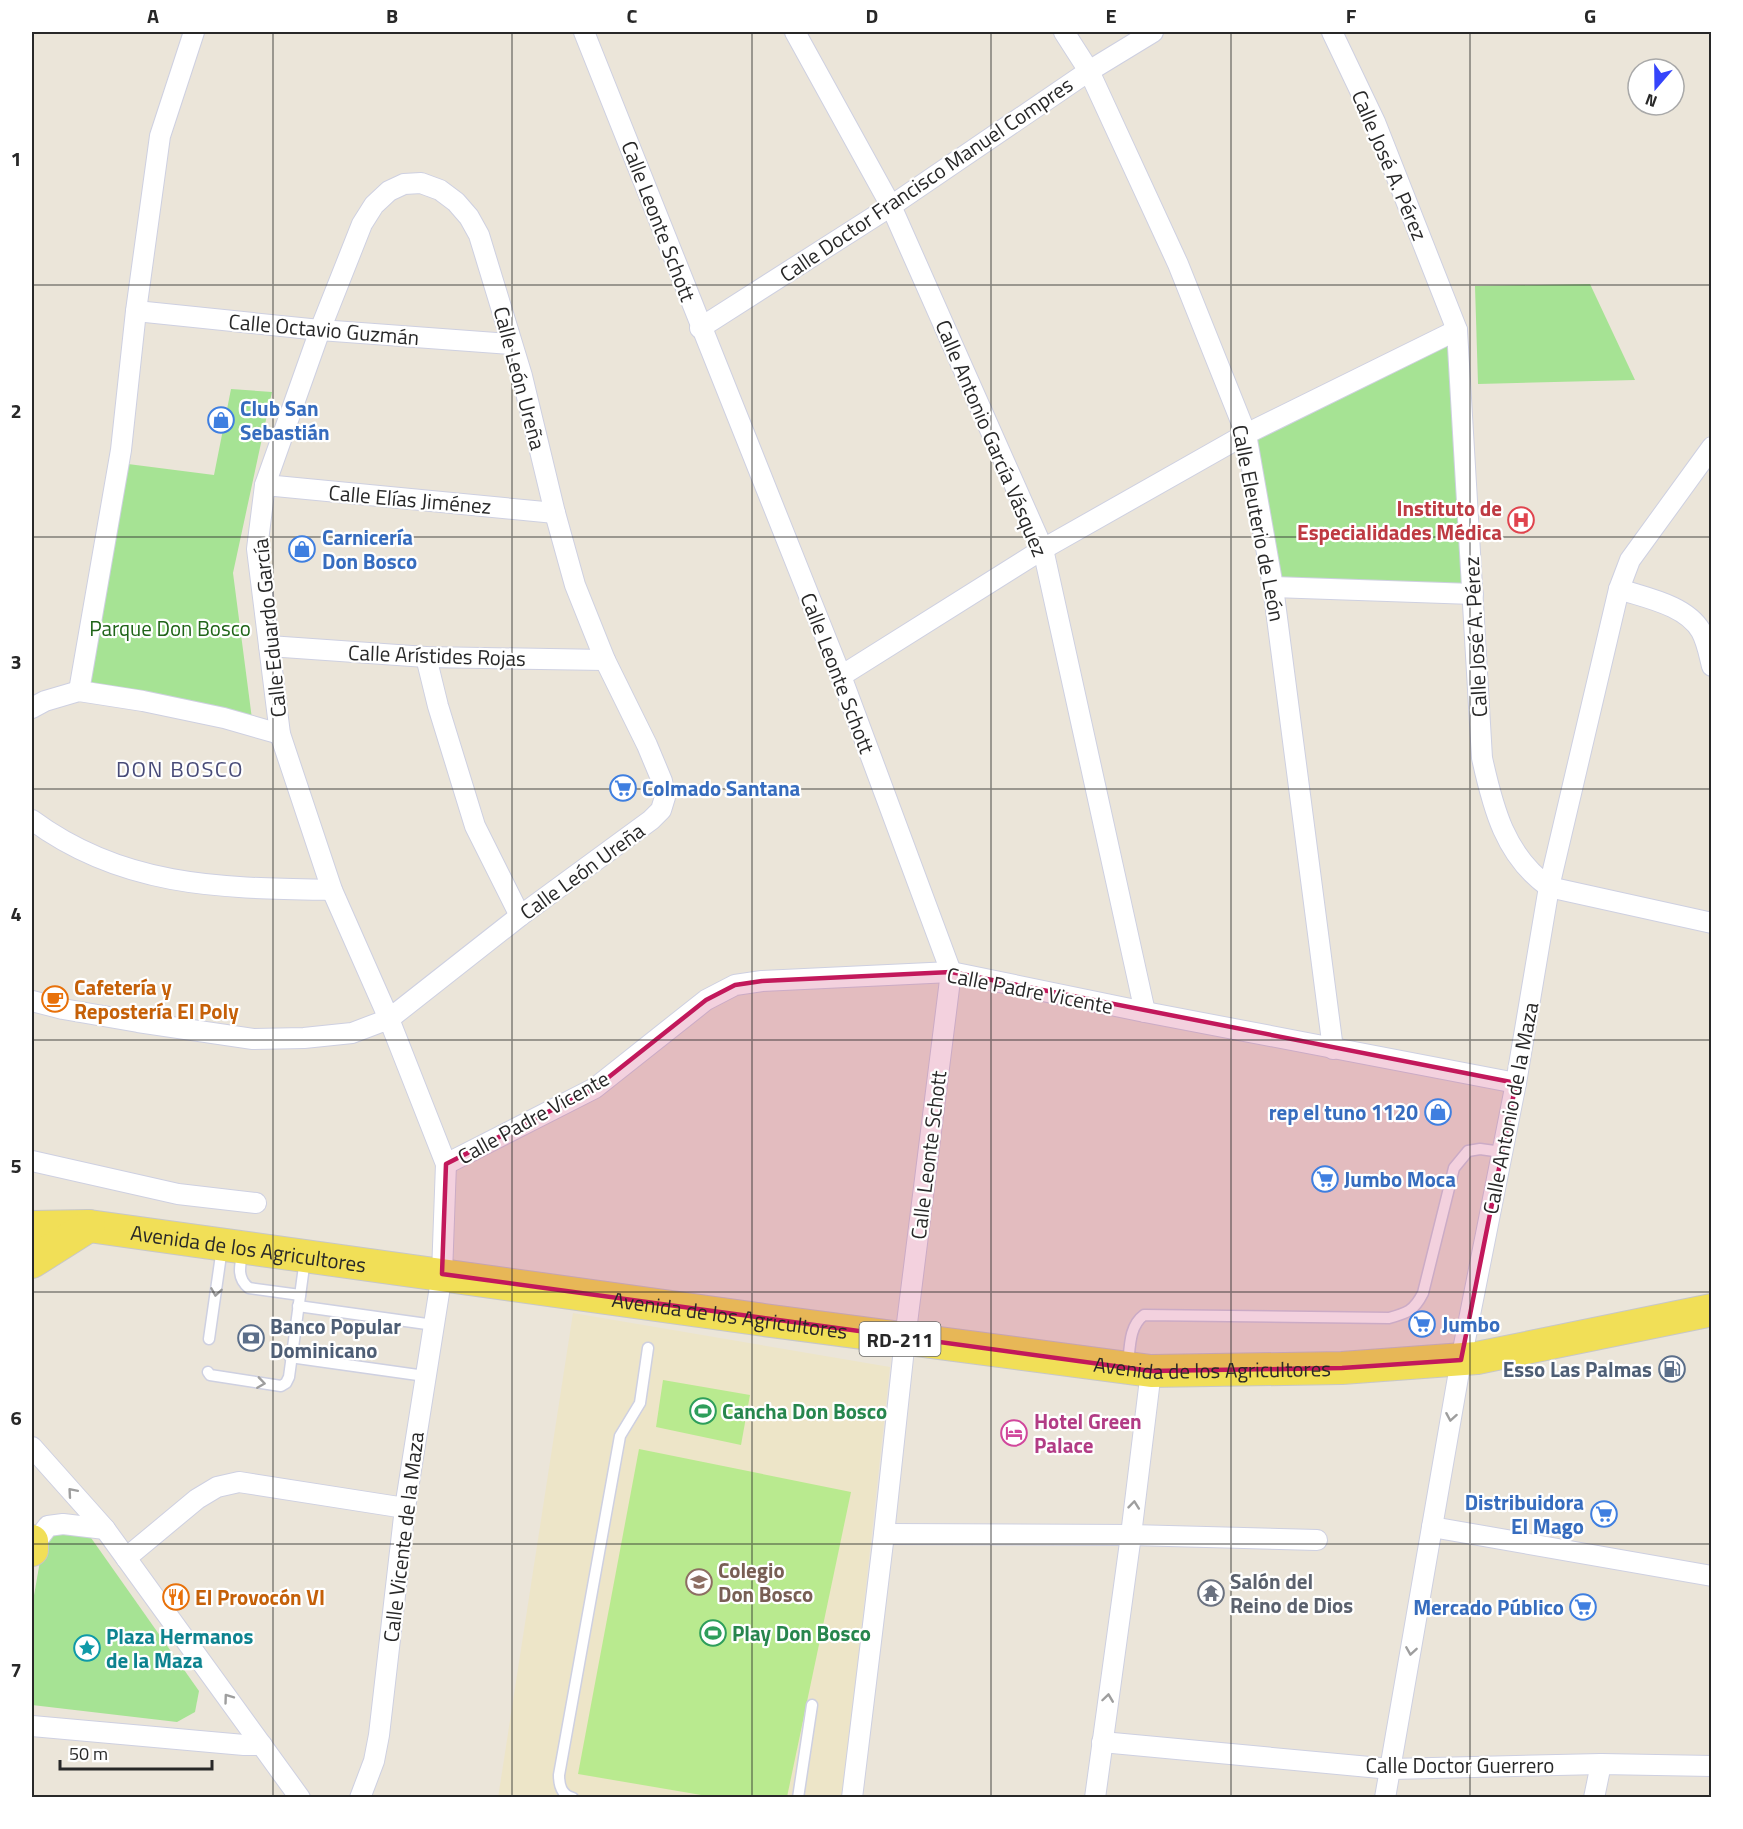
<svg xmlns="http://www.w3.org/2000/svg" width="1743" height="1829" font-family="'Titillium Web',sans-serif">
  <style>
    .education { fill: #ede5c8 }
    .green { fill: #a6e394 }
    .pitch { fill: #b9ea8f }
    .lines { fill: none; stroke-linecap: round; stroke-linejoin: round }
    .service-casing { stroke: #ced0e1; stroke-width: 13 }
    .minor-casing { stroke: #ced0e1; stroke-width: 22 }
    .primary-casing { stroke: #c7c7c7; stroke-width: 34 }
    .service { stroke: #fff; stroke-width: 10 }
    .minor { stroke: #fff; stroke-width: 20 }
    .primary { stroke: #f1df57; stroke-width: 32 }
    .oneway { stroke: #9e9e9e }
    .marked { fill: #c2185b; fill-opacity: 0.2; stroke: #c2185b; stroke-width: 4.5; stroke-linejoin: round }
    .grid { fill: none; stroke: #282828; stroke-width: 1.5; stroke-opacity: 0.55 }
    .labels { text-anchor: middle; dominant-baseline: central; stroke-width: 4.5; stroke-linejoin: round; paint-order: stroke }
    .shield { fill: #fff; stroke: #686868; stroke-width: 1.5 }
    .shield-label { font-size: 20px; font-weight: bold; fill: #282828 }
    .street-label { font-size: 21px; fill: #282828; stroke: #fff }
    .shop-label { font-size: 21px; font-weight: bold; fill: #366cbe; stroke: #fff; text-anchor: start }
    .health-label { font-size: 21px; font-weight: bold; fill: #be3a42; stroke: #fff; text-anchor: end }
    .park-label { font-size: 21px; fill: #1f6418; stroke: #fff }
    .food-label { font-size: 21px; font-weight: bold; fill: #c56008; stroke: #fff; text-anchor: start }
    .service-label { font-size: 21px; font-weight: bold; fill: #4e5e75; stroke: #fff; text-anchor: start }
    .leisure-label { font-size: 21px; font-weight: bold; fill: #27864d; stroke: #fff; text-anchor: start }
    .hotel-label { font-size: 21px; font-weight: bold; fill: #b23c85; stroke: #fff; text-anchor: start }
    .education-label { font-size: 21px; font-weight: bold; fill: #785e54; stroke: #fff; text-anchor: start }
    .worship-label { font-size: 21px; font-weight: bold; fill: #5b616d; stroke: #fff; text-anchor: start }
    .culture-label { font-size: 21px; font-weight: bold; fill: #0d838f; stroke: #fff; text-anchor: start }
    .neighbourhood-label { font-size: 22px; letter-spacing: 1.5px; fill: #484b78; stroke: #fff }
    .neatline { fill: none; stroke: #282828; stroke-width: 2 }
    .grid-label { font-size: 20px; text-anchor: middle; font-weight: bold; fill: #282828 }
  </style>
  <rect width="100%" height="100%" fill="#ebe5d9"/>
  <path class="education" d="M573 1313 890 1367 843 1797 498 1798Z"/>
  <g class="green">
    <path d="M1590 284 1635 380 1478 384 1475 286Z"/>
    <path d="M1449 344 1467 588 1273 587 1252 437Z"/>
    <path d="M231 389 272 392 233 573 252 719 90 682 128 464 214 475Z"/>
    <path d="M66 1530 89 1535 199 1691 195 1712 177 1722 32 1705V1607L44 1538Z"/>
  </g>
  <g class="pitch">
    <path d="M663 1380 750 1395 741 1445 656 1427Z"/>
    <path d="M639 1449 851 1492 787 1797H713L578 1774Z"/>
  </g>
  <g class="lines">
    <g class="service-casing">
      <g id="service">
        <path d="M243 1250C240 1265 236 1278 249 1288L300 1295"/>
        <path d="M298 1306 434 1325"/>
        <path d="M209 1339 222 1248"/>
        <path d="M290 1357 425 1376"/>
        <path d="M1128 1365C1130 1347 1129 1326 1144 1315L1389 1318C1407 1313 1414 1311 1423 1293L1454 1168 1468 1151 1480 1149 1502 1152"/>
        <path d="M208 1372 210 1375 281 1386 286 1383 289 1377 305 1259"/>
        <path d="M573 1798C561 1795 559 1785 559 1775L620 1436 640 1403 648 1348"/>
        <path d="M798 1798 812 1705"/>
      </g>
    </g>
    <g class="minor-casing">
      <g id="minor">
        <path d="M584 32 841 676 951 972 905 1339 884 1534 852 1798"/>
        <path d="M795 32 891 206 1043 549 1145 1012"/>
        <path d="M1064 32 1089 71 1178 264 1246 434 1273 587 1333 1049"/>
        <path d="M1332 32 1375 122 1457 330 1482 758C1493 808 1505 856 1549 887L1712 923"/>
        <path d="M136 311 320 330 511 344"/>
        <path d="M700 328 891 206 1089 71 1153 32"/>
        <path d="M265 485 555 513"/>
        <path d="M1273 587 1473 594"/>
        <path d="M1619 589C1646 598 1686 605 1701 631 1707 642 1709 654 1712 666"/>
        <path d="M269 646 426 657 605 660"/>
        <path d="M426 657 438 706 475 826 520 916"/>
        <path d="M841 676 1043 549 1246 434 1457 330"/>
        <path d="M79 691 121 450 136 311 160 136 194 32"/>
        <path d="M32 708 45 701 79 691 143 701 224 718 280 734"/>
        <path d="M32 820C124 888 223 888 332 890"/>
        <path d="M32 1001 63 1009 138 1022 253 1039 304 1038 352 1033 389 1019 520 916 651 820 661 810 665 797 662 781 647 745 605 660 575 585 555 513 522 376 479 235 469 217 456 202 440 190 421 183 404 184 389 191 374 205 362 224 320 330 265 485 257 549 280 734 332 890 389 1019 446 1164 442 1274 405 1508 379 1735 374 1761 360 1798"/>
        <path d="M32 1161 178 1194 256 1203"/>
        <path d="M446 1164 595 1088 706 1000 735 985 762 981 951 972 1145 1012 1516 1083"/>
        <path d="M32 1447 105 1529 300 1798"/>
        <path d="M1432 1527 1712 1576"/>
        <path d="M884 1534 1131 1535 1317 1540"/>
        <path d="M32 1547 48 1526 63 1524 105 1529"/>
        <path d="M126 1558 197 1499 217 1487 239 1482 405 1508"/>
        <path d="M32 1726 244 1745H262"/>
        <path d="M1102 1742 1391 1769 1601 1764 1712 1766"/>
        <path d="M1095 1798 1131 1535 1151 1371"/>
        <path d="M1385 1798 1461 1360 1516 1083 1549 887 1619 589 1630 560 1712 447"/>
        <path d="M1594 1798 1601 1764"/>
      </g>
    </g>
    <g class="primary-casing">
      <g id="primary">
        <path id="s1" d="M32 1227 89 1226 764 1320 1151 1371 1342 1368 1477 1358 1712 1310"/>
        <path d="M32 1262 89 1226"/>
        <path d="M32 1541V1550"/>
      </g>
    </g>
    <use href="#service" class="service"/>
    <use href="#minor" class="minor"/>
    <use href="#primary" class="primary"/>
  </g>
  <defs><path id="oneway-chevron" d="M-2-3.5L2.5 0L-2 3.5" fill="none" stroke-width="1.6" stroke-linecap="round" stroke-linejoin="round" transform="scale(1.5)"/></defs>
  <g class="oneway">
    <use href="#oneway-chevron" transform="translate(216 1292) rotate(99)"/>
    <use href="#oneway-chevron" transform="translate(261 1383) rotate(8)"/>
    <use href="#oneway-chevron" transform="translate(1451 1417) rotate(100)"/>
    <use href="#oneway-chevron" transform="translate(72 1492) rotate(-131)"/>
    <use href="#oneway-chevron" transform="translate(1134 1505) rotate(-84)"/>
    <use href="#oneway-chevron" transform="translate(1411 1651) rotate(99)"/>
    <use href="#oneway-chevron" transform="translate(228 1698) rotate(-126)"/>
    <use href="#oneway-chevron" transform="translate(1108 1698) rotate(-82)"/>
  </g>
  <path class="marked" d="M951 972 1516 1083 1461 1360 1342 1368 1151 1371 442 1274 446 1164 595 1088 706 1000 735 985 762 981Z"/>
  <path class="grid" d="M273 32V1798M512 32V1798M752 32V1798M991 32V1798M1231 32V1798M1470 32V1798M32 285H1712M32 537H1712M32 789H1712M32 1040H1712M32 1292H1712M32 1544H1712"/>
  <defs>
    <g id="shop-ring" transform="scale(1.35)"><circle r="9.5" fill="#fff" stroke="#3f7fe0" stroke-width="1.5"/><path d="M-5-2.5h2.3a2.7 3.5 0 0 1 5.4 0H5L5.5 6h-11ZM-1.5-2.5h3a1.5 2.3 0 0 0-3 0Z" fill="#3f7fe0"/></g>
    <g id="hospital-ring" transform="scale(1.35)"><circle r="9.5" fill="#fff" stroke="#e0444e" stroke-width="1.5"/><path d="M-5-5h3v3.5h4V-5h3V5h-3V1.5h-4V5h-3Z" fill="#e0444e"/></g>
    <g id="supermarket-ring" transform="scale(1.35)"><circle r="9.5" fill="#fff" stroke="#3f7fe0" stroke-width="1.5"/><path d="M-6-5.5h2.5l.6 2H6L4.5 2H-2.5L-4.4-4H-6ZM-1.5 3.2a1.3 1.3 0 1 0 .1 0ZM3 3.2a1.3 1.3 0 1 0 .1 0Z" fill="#3f7fe0"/></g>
    <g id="cafe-ring" transform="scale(1.35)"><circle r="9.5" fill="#fff" stroke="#e8710a" stroke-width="1.5"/><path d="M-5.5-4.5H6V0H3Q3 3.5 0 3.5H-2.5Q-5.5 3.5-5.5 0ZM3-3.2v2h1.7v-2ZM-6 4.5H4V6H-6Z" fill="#e8710a"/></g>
    <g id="bank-ring" transform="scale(1.35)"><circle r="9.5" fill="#fff" stroke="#5c6f8a" stroke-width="1.5"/><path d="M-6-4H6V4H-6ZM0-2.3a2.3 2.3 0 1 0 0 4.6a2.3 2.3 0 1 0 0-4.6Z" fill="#5c6f8a"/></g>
    <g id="fuel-ring" transform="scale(1.35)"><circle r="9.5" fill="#fff" stroke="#5c6f8a" stroke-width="1.5"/><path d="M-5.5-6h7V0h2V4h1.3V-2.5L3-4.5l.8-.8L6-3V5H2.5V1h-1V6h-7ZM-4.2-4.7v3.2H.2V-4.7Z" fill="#5c6f8a"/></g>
    <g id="stadium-ring" transform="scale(1.35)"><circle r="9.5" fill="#fff" stroke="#2e9e5b" stroke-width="1.5"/><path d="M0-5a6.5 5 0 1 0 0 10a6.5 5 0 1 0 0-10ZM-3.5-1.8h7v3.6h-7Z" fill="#2e9e5b"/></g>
    <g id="hotel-ring" transform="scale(1.35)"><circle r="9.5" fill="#fff" stroke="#d1479c" stroke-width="1.5"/><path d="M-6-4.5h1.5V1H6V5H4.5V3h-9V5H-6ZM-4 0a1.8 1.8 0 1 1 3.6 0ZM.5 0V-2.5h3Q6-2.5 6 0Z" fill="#d1479c"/></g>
    <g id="school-ring" transform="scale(1.35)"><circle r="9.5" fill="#fff" stroke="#8d6e63" stroke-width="1.5"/><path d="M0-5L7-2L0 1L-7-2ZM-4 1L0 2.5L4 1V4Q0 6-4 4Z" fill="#8d6e63"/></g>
    <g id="temple-ring" transform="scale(1.35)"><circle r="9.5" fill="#fff" stroke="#6b7280" stroke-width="1.5"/><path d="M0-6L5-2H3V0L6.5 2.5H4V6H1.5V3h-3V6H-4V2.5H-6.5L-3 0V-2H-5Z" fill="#6b7280"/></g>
    <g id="restaurant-ring" transform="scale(1.35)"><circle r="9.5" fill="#fff" stroke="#e8710a" stroke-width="1.5"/><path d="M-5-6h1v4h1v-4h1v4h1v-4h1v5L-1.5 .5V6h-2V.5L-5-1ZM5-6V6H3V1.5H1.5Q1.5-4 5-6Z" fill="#e8710a"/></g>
    <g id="sight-ring" transform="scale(1.35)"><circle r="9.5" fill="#fff" stroke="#0f9aa8" stroke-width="1.5"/><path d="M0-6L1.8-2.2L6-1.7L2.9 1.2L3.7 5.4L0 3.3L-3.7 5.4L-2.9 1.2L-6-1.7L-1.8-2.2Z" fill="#0f9aa8"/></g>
  </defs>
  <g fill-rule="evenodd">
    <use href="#shop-ring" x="221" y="420"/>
    <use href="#hospital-ring" x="1521" y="520"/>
    <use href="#shop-ring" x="302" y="549"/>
    <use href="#supermarket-ring" x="623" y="788"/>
    <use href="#cafe-ring" x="55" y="999"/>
    <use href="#shop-ring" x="1438" y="1112"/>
    <use href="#supermarket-ring" x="1325" y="1179"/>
    <use href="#supermarket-ring" x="1422" y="1324"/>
    <use href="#bank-ring" x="251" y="1338"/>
    <use href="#fuel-ring" x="1672" y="1369"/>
    <use href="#stadium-ring" x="703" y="1411"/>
    <use href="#hotel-ring" x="1014" y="1433"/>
    <use href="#supermarket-ring" x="1604" y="1514"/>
    <use href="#school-ring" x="699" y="1582"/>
    <use href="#temple-ring" x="1211" y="1593"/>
    <use href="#restaurant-ring" x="176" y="1597"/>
    <use href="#supermarket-ring" x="1583" y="1607"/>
    <use href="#stadium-ring" x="713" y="1633"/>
    <use href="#sight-ring" x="87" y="1648"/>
  </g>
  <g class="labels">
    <rect class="shield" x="859.5" y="1322" width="81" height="34" rx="4.5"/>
    <g class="shield-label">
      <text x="900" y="1339">RD-211</text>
    </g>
    <g class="street-label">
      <text transform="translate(1390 165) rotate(67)">Calle José A. Pérez</text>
      <text transform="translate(926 179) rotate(-34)">Calle Doctor Francisco Manuel Compres</text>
      <text transform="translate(659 221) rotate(69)">Calle Leonte Schott</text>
      <text transform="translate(324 329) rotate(5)">Calle Octavio Guzmán</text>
      <text transform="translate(520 378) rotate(75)">Calle León Ureña</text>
      <text transform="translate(992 438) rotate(67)">Calle Antonio García Vásquez</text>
      <text transform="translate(410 499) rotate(5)">Calle Elías Jiménez</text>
      <text transform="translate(1259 523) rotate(79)">Calle Eleuterio de León</text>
      <text transform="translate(269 628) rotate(-96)">Calle Eduardo García</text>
      <text transform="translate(1475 637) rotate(-93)">Calle José A. Pérez</text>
      <text transform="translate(437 655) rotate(2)">Calle Arístides Rojas</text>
      <text transform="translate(838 673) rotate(69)">Calle Leonte Schott</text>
      <text transform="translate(582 871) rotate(-36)">Calle León Ureña</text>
      <text transform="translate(1030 990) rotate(11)">Calle Padre Vicente</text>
      <text transform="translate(1510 1108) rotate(-79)">Calle Antonio de la Maza</text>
      <text transform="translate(533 1117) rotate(-29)">Calle Padre Vicente</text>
      <text transform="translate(928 1155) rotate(-83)">Calle Leonte Schott</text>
      <text stroke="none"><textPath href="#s1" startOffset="218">Avenida de los Agricultores</textPath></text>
      <text stroke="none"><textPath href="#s1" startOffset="704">Avenida de los Agricultores</textPath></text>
      <text stroke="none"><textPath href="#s1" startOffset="1190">Avenida de los Agricultores</textPath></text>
      <text transform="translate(403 1537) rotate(-83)">Calle Vicente de la Maza</text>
      <text x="1460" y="1765">Calle Doctor Guerrero</text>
    </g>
    <g class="shop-label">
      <text x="240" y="408">Club San<tspan x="240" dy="24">Sebastián</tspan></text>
      <text x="322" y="537">Carnicería<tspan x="322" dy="24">Don Bosco</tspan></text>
      <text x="642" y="788">Colmado Santana</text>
      <text x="1418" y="1112" text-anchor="end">rep el tuno 1120</text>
      <text x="1344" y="1179">Jumbo Moca</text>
      <text x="1442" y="1324">Jumbo</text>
      <text x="1584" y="1502" text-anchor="end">Distribuidora<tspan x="1584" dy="24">El Mago</tspan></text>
      <text x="1564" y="1607" text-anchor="end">Mercado Público</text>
    </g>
    <g class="health-label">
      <text x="1502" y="508">Instituto de<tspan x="1502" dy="24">Especialidades Médica</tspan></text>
    </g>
    <g class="park-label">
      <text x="170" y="628">Parque Don Bosco</text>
    </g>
    <g class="food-label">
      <text x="74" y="987">Cafetería y<tspan x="74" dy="24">Repostería El Poly</tspan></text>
      <text x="195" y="1597">El Provocón VI</text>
    </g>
    <g class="service-label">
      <text x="270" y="1326">Banco Popular<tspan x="270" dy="24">Dominicano</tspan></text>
      <text x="1652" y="1369" text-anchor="end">Esso Las Palmas</text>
    </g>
    <g class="leisure-label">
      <text x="722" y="1411">Cancha Don Bosco</text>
      <text x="732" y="1633">Play Don Bosco</text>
    </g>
    <g class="hotel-label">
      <text x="1034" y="1421">Hotel Green<tspan x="1034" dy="24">Palace</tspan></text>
    </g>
    <g class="education-label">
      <text x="718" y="1570">Colegio<tspan x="718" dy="24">Don Bosco</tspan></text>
    </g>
    <g class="worship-label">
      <text x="1230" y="1581">Salón del<tspan x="1230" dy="24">Reino de Dios</tspan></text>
    </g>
    <g class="culture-label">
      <text x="106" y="1636">Plaza Hermanos<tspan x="106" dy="24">de la Maza</tspan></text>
    </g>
    <g class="neighbourhood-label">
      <text x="180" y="769">DON BOSCO</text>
    </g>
  </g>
  <rect width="1743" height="1829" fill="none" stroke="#ffffff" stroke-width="66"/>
  <g transform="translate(1656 87) rotate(200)"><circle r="28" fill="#ffffff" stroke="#a9a9a9" stroke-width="1.5"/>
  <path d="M0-4.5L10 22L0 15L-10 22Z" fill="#3544fb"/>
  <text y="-9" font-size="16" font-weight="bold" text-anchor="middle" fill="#282828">N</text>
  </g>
  <path d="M60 1760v9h152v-9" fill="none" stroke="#282828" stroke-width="3"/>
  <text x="69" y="1760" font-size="18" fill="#282828" stroke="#ffffff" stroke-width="4.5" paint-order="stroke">50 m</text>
  <rect x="33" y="33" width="1677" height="1763" class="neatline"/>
  <g class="grid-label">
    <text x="153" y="23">A</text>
    <text x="392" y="23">B</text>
    <text x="632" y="23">C</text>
    <text x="872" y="23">D</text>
    <text x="1111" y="23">E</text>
    <text x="1351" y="23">F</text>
    <text x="1590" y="23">G</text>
    <text x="16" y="166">1</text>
    <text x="16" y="418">2</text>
    <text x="16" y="669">3</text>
    <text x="16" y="921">4</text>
    <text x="16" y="1173">5</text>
    <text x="16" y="1425">6</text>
    <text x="16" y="1677">7</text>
  </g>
</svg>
